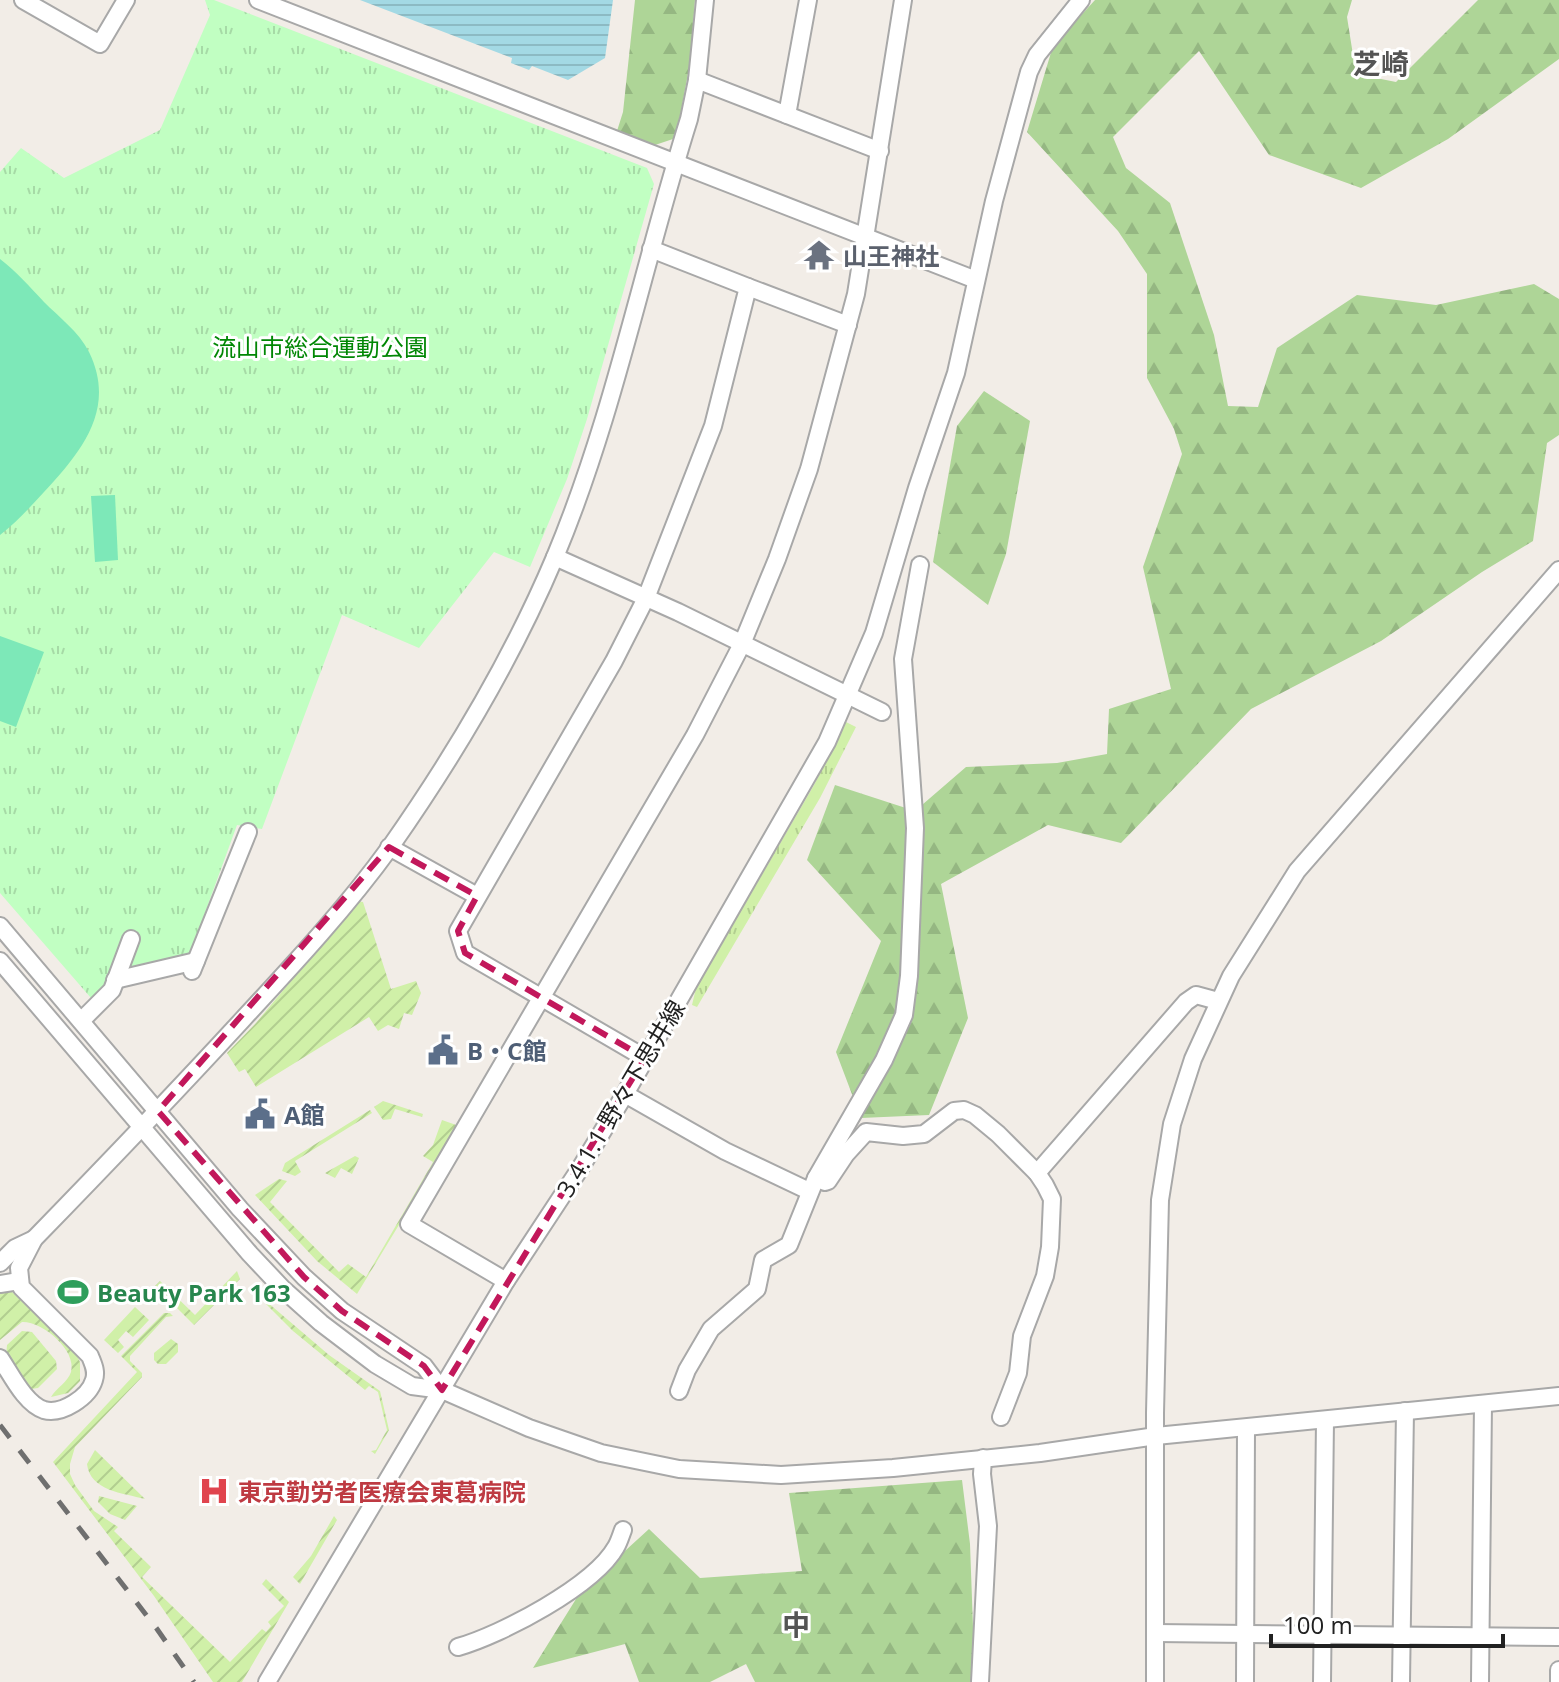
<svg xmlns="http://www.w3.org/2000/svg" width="1559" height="1682" font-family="'Open Sans','Noto Sans JP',sans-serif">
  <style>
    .grass { fill: url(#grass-tufts) }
    .forest { fill: url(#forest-firs) }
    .park { fill: url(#park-tufts) }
    .garden { fill: url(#garden-furrows) }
    .pitch { fill: #7de8b8 }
    .water { fill: url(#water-rules) }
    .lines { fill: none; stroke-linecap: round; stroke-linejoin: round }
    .minor-casing { stroke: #a8a8a8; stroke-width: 20 }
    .minor { stroke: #fff; stroke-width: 16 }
    .rail { stroke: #6f6f6f; stroke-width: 5; stroke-dasharray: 16 16; stroke-linecap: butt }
    .marked { fill: none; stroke: #c2185b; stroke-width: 6; stroke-dasharray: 16 10; stroke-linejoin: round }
    .labels { text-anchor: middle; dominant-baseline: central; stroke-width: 6; stroke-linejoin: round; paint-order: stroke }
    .worship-label { font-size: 24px; font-weight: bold; fill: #5b616d; stroke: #fff; text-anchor: start }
    .park-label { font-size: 24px; fill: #018704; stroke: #fff }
    .service-label { font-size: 24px; font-weight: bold; fill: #4e5e75; stroke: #fff; text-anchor: start }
    .street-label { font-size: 24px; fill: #212121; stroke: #fff }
    .leisure-label { font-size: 24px; font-weight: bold; fill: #27864d; stroke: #fff; text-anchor: start }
    .health-label { font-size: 24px; font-weight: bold; fill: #be3a42; stroke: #fff; text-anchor: start }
    .quarter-label { font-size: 28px; font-weight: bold; fill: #545454; stroke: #fff }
  </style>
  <defs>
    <pattern id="grass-tufts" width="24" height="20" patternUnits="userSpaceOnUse" patternTransform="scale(2)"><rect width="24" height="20" fill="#d0f0a8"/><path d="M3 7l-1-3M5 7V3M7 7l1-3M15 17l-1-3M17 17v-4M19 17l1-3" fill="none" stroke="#b2ce90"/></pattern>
    <pattern id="forest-firs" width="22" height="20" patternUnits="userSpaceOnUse" patternTransform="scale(2)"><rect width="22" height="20" fill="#aed597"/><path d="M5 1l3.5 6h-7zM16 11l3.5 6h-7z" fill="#95b782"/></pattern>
    <pattern id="park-tufts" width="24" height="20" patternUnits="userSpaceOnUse" patternTransform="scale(2)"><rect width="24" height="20" fill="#c1ffc2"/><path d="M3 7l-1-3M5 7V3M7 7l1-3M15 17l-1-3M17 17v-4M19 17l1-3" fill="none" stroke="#a6daa6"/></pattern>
    <pattern id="garden-furrows" width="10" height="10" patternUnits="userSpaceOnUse" patternTransform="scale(2)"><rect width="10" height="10" fill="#d0f0a8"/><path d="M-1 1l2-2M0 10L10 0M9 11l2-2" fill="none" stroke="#b2ce90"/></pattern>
    <pattern id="water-rules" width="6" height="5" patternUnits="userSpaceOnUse" patternTransform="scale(2)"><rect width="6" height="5" fill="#a3d9e4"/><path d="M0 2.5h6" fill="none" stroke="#8cbac3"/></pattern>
  </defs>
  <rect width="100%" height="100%" fill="#f2ede7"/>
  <path class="grass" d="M846 722 856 727 820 798 697 1007 692 1005 696 988 814 785Z"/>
  <g class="forest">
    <path d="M635 0H695L690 63 676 138 655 145 617 131 623 112Z"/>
    <path d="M1095 0H1352L1347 17 1356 74 1396 82 1478 0H1559V59L1448 139 1361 188 1269 155 1199 51 1113 137 1126 168 1170 203 1214 335 1228 406 1258 407 1277 348 1357 295 1436 305 1534 284 1559 299V435L1547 443 1533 541 1482 572 1381 641 1251 709 1121 843 1048 825 941 884 968 1018 929 1115 861 1118 836 1052 881 941 807 860 835 785 915 811 966 767 1057 763 1107 754 1109 709 1171 689 1143 567 1182 454 1174 429 1147 378V274L1118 231 1027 132 1053 46Z"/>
    <path d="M984 391 1030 421 1006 554 988 605 933 562 957 426Z"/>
    <path d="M962 1480 970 1544 975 1682H755L746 1664 710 1682H639L625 1644 533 1668 581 1591 649 1529 700 1578 802 1571 789 1493Z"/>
  </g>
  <path class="park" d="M205 0H214L647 168 654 184 587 419 567 479 530 567 494 552 419 648 342 615 262 829 237 825 190 954 133 972 123 966 91 998 0 893V172L21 148 64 178 160 130 210 15Z"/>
  <g class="garden">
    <path d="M357 901 363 902 391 989 416 981 421 993 412 1015 404 1013 399 1029 388 1025 378 1031 369 1017 256 1087 245 1069 239 1072 227 1053 256 1023Z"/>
    <path d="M383 1101 423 1114 422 1117 395 1109 391 1119 383 1120 374 1107Z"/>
    <path d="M370 1110 372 1113 295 1161 301 1172 295 1176 282 1171 285 1163Z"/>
    <path d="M442 1120 459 1126 357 1294 317 1261 255 1195 279 1179 287 1181 270 1202 339 1272 348 1264 366 1277 433 1162 423 1156 433 1145Z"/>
    <path d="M355 1156 359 1158 352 1174 341 1168 335 1178 325 1173Z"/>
    <path d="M237 1271 240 1279 194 1325 155 1286 160 1281 195 1315Z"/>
    <path d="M8 1288 76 1354 80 1362V1381L68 1393 51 1397C56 1388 68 1382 71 1372 77 1350 42 1321 22 1322L0 1340V1289Z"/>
    <path d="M267 1302 329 1355 380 1391 389 1430 375 1454 371 1451 376 1450 387 1430 378 1392 369 1386 365 1390 293 1331 266 1304Z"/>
    <path d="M135 1307 149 1320 133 1337 126 1331 118 1340 124 1347 118 1353 104 1340Z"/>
    <path d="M164 1313H170L173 1316 166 1317 130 1356V1361L142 1373V1377L75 1447 70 1464V1474L75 1485 94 1511 118 1527 114 1531 151 1567 142 1577 230 1662 262 1629 266 1632 271 1626 268 1622 284 1606 262 1584 266 1579 289 1602 242 1682H213L154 1596 53 1462 137 1372 121 1356Z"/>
    <path d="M22 1331 32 1332 56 1361 57 1369 38 1388 31 1389 6 1356 7 1345Z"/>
    <path d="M171 1339 178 1344V1352L166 1364H158L154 1360V1353Z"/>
    <path d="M95 1450 145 1499C123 1493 90 1491 87 1464Z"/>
    <path d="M99 1496 137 1506 125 1520 110 1514 98 1502Z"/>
    <path d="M334 1516 337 1520 300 1584 293 1577 311 1556Z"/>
  </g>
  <g class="pitch">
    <path d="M0 259C16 271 30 287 44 302 59 317 79 332 89 352 117 409 81 452 44 492 30 507 16 523 0 535Z"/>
    <path d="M115 495 118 560 95 562 91 496Z"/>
    <path d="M0 636 44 652 16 727 0 721Z"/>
  </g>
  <path class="water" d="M360 0H613L605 58 568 80 532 66 529 70 511 63 512 58Z"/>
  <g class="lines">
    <g class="minor-casing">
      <g id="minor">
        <path d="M23 0 100 44 126 0"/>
        <path d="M258 0 976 280"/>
        <path d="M697 80 880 151"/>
        <path d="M787 115 808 0"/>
        <path d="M748 287 848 325"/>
        <path d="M555 557 678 612 882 712"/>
        <path d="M389 847 477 896"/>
        <path d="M0 926 240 1209 304 1277 342 1311 424 1366 442 1390"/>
        <path d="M0 961 250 1254 283 1289 321 1323 375 1364 412 1386 442 1390 529 1428 601 1453 679 1469 781 1475 893 1468 1040 1453 1156 1436 1559 1396"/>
        <path d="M192 971 248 832"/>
        <path d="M115 980 196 961"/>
        <path d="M81 1021 112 990 131 939"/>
        <path d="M645 1058 465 953 458 931 614 661 646 598 713 426 748 287 651 249"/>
        <path d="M625 1094 725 1151 809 1191"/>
        <path d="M1037 1173 1186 1002 1196 995 1218 1001"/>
        <path d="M816 1178 825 1182 828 1181 846 1154 866 1132 903 1136 924 1134 954 1111 964 1110 975 1115 998 1134 1037 1173 1045 1185 1052 1199 1050 1247 1045 1276 1022 1336 1018 1373 1001 1417"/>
        <path d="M0 1263 15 1248 34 1239"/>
        <path d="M506 1281 409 1224 695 735 742 644 777 559 809 469 856 294 903 0"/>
        <path d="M0 1284 19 1281"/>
        <path d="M0 1358C11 1374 25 1404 44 1410 62 1415 89 1397 94 1380 97 1371 93 1364 90 1356L21 1287 19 1268 34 1239C105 1166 175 1093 244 1018 295 963 347 907 391 846 454 756 512 659 555 557 614 416 643 265 689 119L697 80 705 0"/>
        <path d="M679 1391 687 1370 711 1329 757 1289 763 1260 789 1245 816 1178 884 1060 904 1015 909 976 915 828 903 659 920 565"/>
        <path d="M1155 1633 1559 1637"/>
        <path d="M458 1647C501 1635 594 1586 616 1547 619 1542 621 1535 623 1530"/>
        <path d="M267 1682 506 1281 581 1167 625 1094 827 742 874 633 917 488 956 373 994 201 1029 72 1037 55 1081 0"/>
        <path d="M980 1682 988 1526 982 1474 983 1458"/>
        <path d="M1155 1682V1413L1160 1200 1172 1124 1193 1059 1231 976 1297 871 1559 570"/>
        <path d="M1245 1682 1246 1428"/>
        <path d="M1322 1682 1325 1420"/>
        <path d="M1401 1682 1405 1411"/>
        <path d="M1480 1682 1483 1404"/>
        <path d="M1559 1682V1670"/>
      </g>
    </g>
    <use href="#minor" class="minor"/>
    <path class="rail" d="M0 1425 157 1629 194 1682"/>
  </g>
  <path class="marked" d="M389 847 477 896 458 931 465 953 645 1058 442 1390 424 1366 342 1311 304 1277 158 1111Z"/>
  <defs>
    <g id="temple-bare" transform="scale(2.4)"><path d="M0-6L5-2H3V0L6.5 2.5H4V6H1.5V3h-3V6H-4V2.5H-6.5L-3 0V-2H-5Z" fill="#6b7280" stroke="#fff" stroke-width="2.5" paint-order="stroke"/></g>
    <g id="civic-bare" transform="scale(2.4)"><path d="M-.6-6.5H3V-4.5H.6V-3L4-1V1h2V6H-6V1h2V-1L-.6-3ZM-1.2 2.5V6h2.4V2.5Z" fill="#5c6f8a" stroke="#fff" stroke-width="2.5" paint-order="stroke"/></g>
    <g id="stadium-bare" transform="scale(2.4)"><path d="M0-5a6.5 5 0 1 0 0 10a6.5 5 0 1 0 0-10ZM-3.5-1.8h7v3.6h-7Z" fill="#2e9e5b" stroke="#fff" stroke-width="2.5" paint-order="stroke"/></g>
    <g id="hospital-bare" transform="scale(2.4)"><path d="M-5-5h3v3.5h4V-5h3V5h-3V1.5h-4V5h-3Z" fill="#e0444e" stroke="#fff" stroke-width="2.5" paint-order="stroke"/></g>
  </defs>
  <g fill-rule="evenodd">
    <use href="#temple-bare" x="819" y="255"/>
    <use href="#civic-bare" x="443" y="1050"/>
    <use href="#civic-bare" x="260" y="1114"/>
    <use href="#stadium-bare" x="73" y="1292"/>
    <use href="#hospital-bare" x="214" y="1491"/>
  </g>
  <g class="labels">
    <g class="worship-label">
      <text x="843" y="255">山王神社</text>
    </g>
    <g class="park-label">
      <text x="320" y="346">流山市総合運動公園</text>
    </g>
    <g class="service-label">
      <text x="467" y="1050">B・C館</text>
      <text x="284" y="1114">A館</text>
    </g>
    <g class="street-label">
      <text transform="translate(620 1098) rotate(-59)">3.4.1.1 野々下思井線</text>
    </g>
    <g class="leisure-label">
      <text x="97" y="1292">Beauty Park 163</text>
    </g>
    <g class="health-label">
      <text x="238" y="1491">東京勤労者医療会東葛病院</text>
    </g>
    <g class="quarter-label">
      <text x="1381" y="63">芝崎</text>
      <text x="796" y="1624">中</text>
    </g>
  </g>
  <path d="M1271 1634v12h232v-12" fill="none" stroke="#212121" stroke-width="4"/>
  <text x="1283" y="1634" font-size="24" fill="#212121" stroke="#ffffff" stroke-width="6" paint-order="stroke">100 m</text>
</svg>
